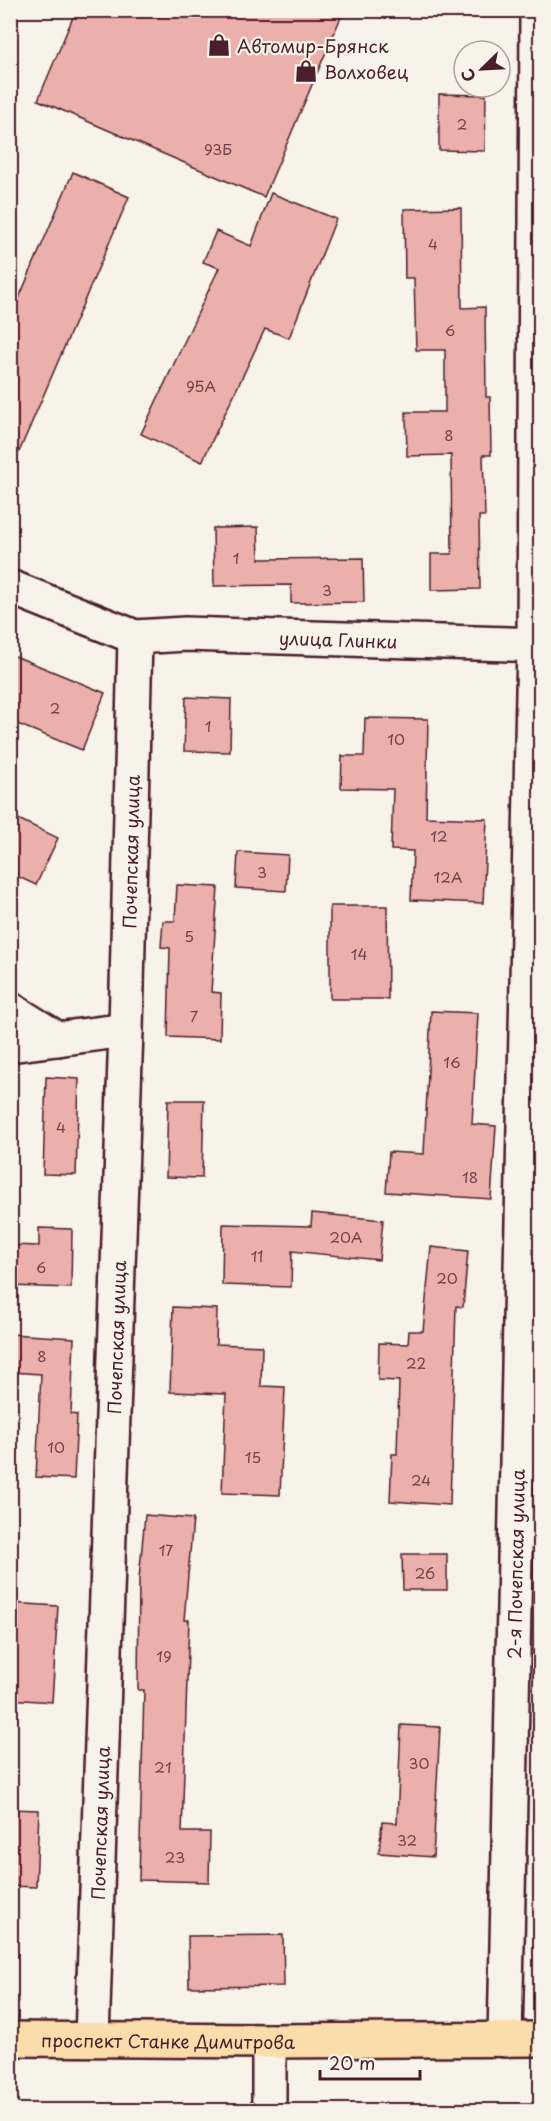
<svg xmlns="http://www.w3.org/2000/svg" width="551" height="2121" font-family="'Playpen Sans',sans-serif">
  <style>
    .building { fill: #ebb0ac; stroke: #4a1f2b; stroke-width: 1.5 }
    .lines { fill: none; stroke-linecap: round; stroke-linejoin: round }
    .minor-casing { stroke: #4a1f2b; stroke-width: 38 }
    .major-casing { stroke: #4a1f2b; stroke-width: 38 }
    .minor { stroke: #f7f3e8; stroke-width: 33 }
    .major { stroke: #faddab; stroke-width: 33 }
    .labels { text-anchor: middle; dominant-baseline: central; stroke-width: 4.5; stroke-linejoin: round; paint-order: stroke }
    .number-label { font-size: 15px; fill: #72434b }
    .poi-label { font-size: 18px; fill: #4a1f2b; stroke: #f7f3e8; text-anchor: start }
    .street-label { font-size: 18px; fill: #4a1f2b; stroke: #f7f3e8 }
  </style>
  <rect width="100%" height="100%" fill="#f7f3e8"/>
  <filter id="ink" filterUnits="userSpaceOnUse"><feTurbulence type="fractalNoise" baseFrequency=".0167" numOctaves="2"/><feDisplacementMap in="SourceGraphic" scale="12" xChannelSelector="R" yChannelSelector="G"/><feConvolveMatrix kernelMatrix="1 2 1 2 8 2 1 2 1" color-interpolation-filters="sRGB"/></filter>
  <g filter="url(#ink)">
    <g class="building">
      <path d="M76 10H344L264 197 38 100Z"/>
      <path d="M439 94 486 95 485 151 439 150Z"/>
      <path d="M73 172 129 197 10 473V319Z"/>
      <path d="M271 193 336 219 289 338 265 329 202 462 141 434 219 268 203 262 216 231 251 246Z"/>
      <path d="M461 208 462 308 485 307 486 397H490L491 455H483L485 516H479L480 589 431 590V554H452L451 455 407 456 406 412H445V350H416L414 278H405L404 209Z"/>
      <path d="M258 527 259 559 363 558 364 602 291 603V585L214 586 213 528Z"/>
      <path d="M10 654 105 693 82 750 10 721Z"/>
      <path d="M186 697 231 699 230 752 184 751Z"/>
      <path d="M365 718 428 719 426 817 487 819 483 903 411 900 413 851 391 850 393 789 341 788 342 756H364Z"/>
      <path d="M10 815 58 838 36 885 10 873Z"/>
      <path d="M238 852 288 855 286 891 236 888Z"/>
      <path d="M177 885 218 887 211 992 221 993 220 1039 168 1037 170 948 161 947 163 921H175Z"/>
      <path d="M330 906H387L388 999H330Z"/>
      <path d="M431 1011 478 1013 472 1124 496 1126 491 1199 386 1192 389 1152 424 1154Z"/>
      <path d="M46 1077 79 1079 76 1175 43 1174Z"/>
      <path d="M168 1100H204L202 1178 166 1177Z"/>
      <path d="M312 1213 383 1220 379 1260 292 1251 291 1287 222 1285 223 1224 311 1226Z"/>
      <path d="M39 1228 72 1229 71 1288 10 1286V1245L39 1246Z"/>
      <path d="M431 1247 468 1251 463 1307 456 1306 450 1505 390 1501 392 1454H397L399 1381 378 1380 379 1343 408 1344 409 1331H423Z"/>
      <path d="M173 1307 217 1309 216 1344 262 1346 261 1386 285 1387 280 1495 222 1493 226 1394 170 1392Z"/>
      <path d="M10 1334 74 1338 71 1414 77 1415 74 1479 36 1477 41 1374 10 1372Z"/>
      <path d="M145 1515 193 1519 184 1620H189L182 1832H210L209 1882 139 1880 144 1690H138L139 1579Z"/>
      <path d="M402 1554H447V1590H403Z"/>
      <path d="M10 1603 58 1606 52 1702 10 1699Z"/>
      <path d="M401 1725 440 1727 433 1857 379 1853 382 1822 397 1823Z"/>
      <path d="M10 1809 39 1810 36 1887 10 1886Z"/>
      <path d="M283 1935 284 1986 189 1987 188 1936Z"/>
    </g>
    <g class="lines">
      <g class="minor-casing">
        <g id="minor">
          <path id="s1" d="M10 587 135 637 185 634 540 645"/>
          <path d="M10 1009 58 1039"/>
          <path d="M10 1045 126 1030"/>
          <path id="s2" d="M92 2039 126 1030 135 637"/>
          <path id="s3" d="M505 2040 534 645 537 10"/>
          <path d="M269 2041V2110"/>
        </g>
      </g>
      <g class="major-casing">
        <g id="major">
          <path id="s4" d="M10 2039 269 2041 540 2039"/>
        </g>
      </g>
      <use href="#minor" class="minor"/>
      <use href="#major" class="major"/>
    </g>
  </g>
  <defs>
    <g id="shop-bare" transform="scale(1.8)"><path d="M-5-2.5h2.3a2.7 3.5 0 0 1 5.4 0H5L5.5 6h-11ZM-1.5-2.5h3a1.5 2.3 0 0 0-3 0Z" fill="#4a1f2b" stroke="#f7f3e8" stroke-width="2.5" paint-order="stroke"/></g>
  </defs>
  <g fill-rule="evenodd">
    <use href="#shop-bare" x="219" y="45"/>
    <use href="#shop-bare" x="306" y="71"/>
  </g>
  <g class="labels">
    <g class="number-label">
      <text x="462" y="123">2</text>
      <text x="218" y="148">93Б</text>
      <text x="433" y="243">4</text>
      <text x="450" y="329">6</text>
      <text x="201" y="385">95А</text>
      <text x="449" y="434">8</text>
      <text x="236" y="557">1</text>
      <text x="327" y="589">3</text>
      <text x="55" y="707">2</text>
      <text x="208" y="725">1</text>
      <text x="396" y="738">10</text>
      <text x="439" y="835">12</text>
      <text x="262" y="871">3</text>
      <text x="448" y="876">12А</text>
      <text x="189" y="935">5</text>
      <text x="359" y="953">14</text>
      <text x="194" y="1015">7</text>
      <text x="452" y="1061">16</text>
      <text x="61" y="1126">4</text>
      <text x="470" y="1176">18</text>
      <text x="346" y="1236">20А</text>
      <text x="257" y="1255">11</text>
      <text x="41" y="1266">6</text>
      <text x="447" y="1277">20</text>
      <text x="42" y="1355">8</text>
      <text x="416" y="1362">22</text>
      <text x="56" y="1446">10</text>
      <text x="253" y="1456">15</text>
      <text x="421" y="1479">24</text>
      <text x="166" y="1549">17</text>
      <text x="425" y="1572">26</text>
      <text x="164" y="1655">19</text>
      <text x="419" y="1762">30</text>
      <text x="163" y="1766">21</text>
      <text x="407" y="1839">32</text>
      <text x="175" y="1856">23</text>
    </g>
    <g class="poi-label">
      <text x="237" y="45">Автомир-Брянск</text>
      <text x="324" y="71">Волховец</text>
    </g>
    <g class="street-label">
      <text stroke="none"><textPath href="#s1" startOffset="338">улица Глинки</textPath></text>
      <text stroke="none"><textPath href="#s2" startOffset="1188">Почепская улица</textPath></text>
      <text stroke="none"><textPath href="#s2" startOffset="702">Почепская улица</textPath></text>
      <text stroke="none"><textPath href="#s3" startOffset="476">2-я Почепская улица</textPath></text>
      <text stroke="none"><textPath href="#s2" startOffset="216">Почепская улица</textPath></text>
      <text stroke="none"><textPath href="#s4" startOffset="158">проспект Станке Димитрова</textPath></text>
    </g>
  </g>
  <rect width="551" height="2121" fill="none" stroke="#f7f3e8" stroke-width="36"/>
  <rect x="18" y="18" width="515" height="2085" fill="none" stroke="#4a1f2b" stroke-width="2" filter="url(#ink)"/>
  <g transform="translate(482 69) rotate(246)"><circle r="28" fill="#f7f3e8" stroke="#b29e9c" stroke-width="1.5"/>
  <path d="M0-4.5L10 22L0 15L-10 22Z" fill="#4a1f2b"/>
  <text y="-9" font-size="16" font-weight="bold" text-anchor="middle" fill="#4a1f2b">С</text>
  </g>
  <path d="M320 2070v9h100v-9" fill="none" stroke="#4a1f2b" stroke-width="3"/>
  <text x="329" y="2070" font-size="18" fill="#4a1f2b" stroke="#f7f3e8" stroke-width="4.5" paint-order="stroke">20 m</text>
</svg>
